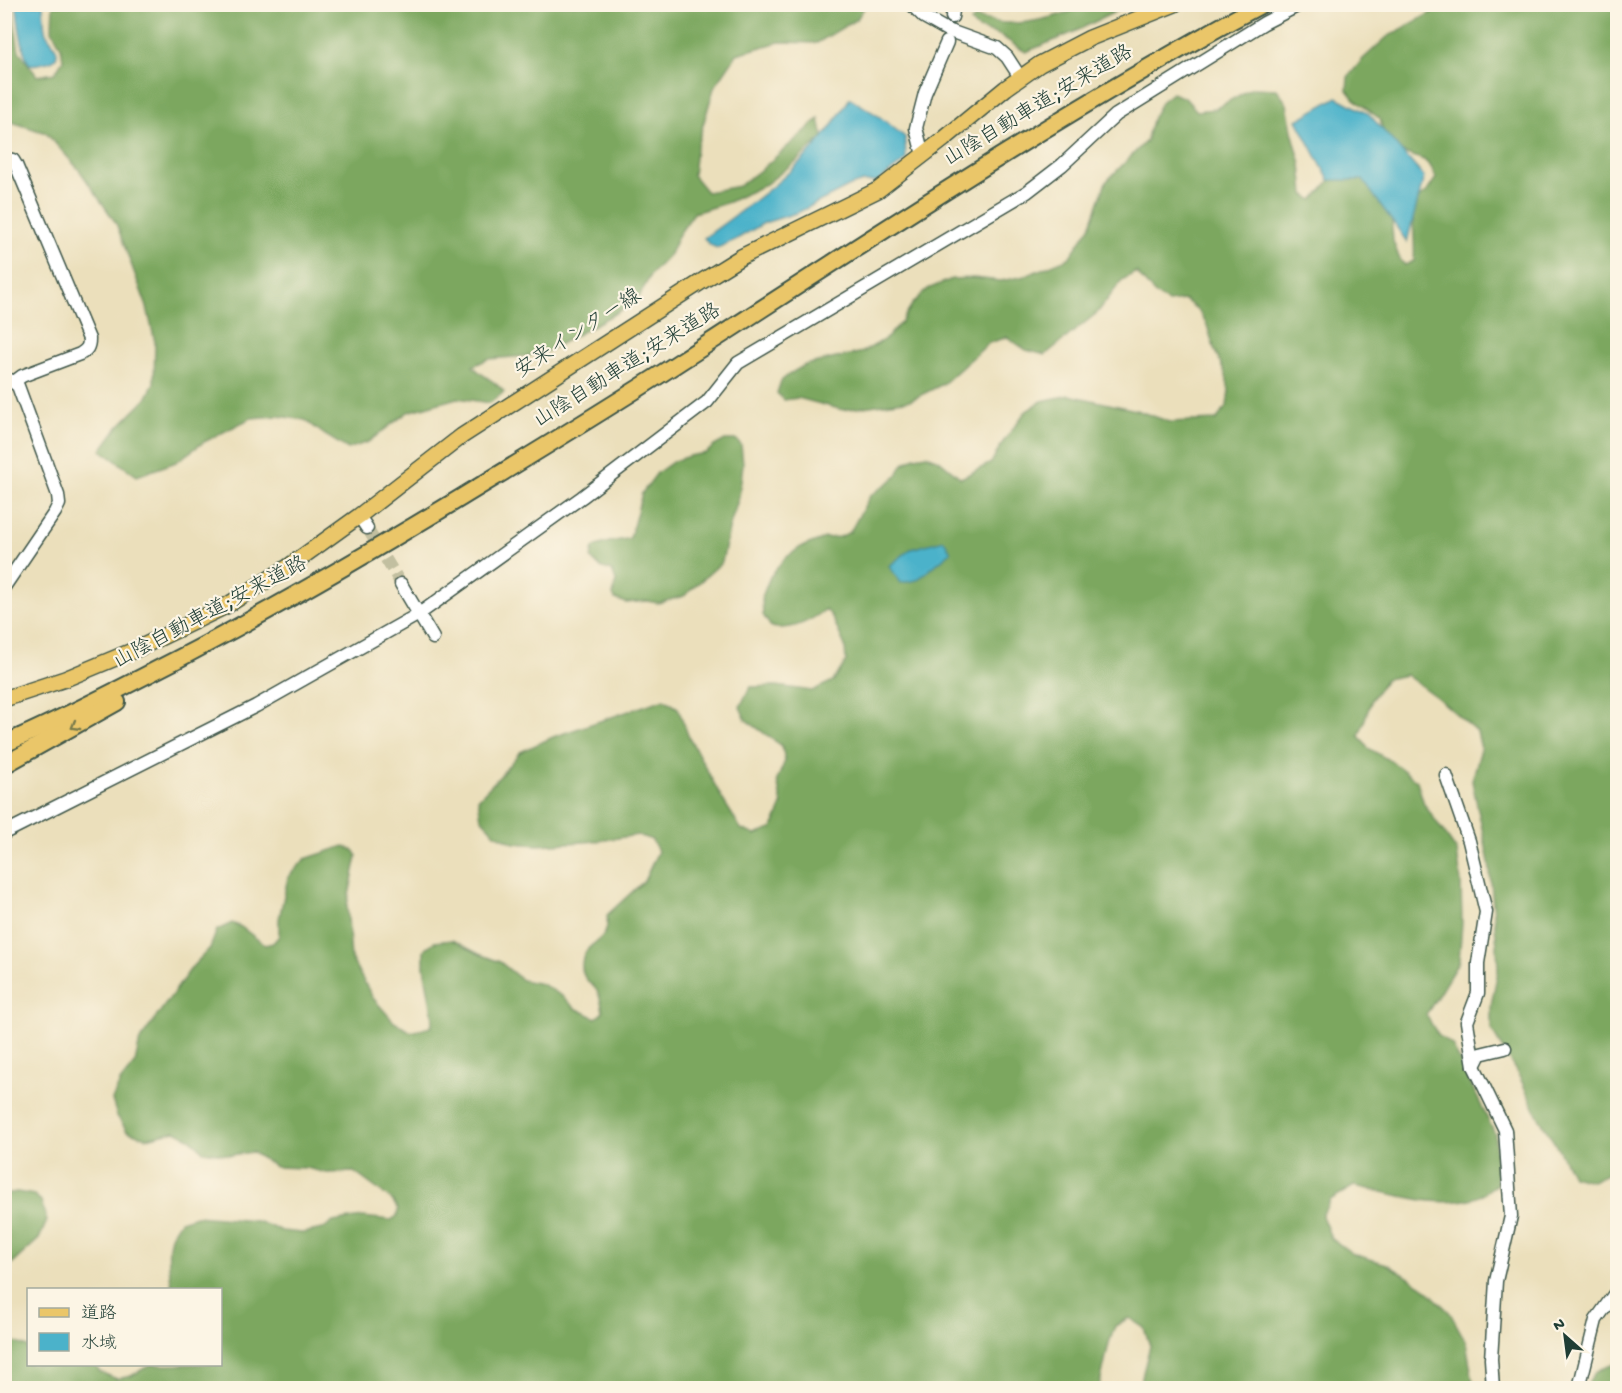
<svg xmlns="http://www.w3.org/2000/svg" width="1622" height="1393" font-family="'Gochi Hand','Klee One',sans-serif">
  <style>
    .forest { fill: #7ca75f; stroke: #4e724a; stroke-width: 1.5 }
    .water { fill: #4bb2ca; stroke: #35787f; stroke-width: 1.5 }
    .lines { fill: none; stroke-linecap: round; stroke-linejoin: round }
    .minor-tunnel { stroke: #c2bfa0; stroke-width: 12; stroke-dasharray: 12 6; stroke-linecap: butt }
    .minor-casing { stroke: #3e5548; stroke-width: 15 }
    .major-casing { stroke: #3e5548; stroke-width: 18 }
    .highway-casing { stroke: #3e5548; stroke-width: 20 }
    .minor { stroke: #fff; stroke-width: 12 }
    .major { stroke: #eac669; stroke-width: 15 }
    .highway { stroke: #eac669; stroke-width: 16 }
    .oneway { stroke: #7a7b4c }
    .labels { text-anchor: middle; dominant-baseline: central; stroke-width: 4.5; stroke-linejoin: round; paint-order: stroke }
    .street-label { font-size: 21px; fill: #1f3d34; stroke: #fcf5e5 }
  </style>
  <rect width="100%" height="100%" fill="#fcf5e5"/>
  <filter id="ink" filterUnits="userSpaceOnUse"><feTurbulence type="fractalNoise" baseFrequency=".0167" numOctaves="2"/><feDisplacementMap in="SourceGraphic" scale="12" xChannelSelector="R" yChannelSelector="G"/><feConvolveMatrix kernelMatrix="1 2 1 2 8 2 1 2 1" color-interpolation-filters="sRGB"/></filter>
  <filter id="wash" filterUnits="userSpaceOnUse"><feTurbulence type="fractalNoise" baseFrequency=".008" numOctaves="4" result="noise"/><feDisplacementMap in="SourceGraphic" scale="24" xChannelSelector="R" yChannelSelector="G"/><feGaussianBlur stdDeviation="1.35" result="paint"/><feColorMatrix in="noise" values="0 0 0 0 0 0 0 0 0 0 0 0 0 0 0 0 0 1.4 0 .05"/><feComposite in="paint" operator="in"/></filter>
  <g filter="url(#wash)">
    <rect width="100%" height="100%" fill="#ebdfbb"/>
    <g class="forest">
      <path d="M5 4 11 5 19 51 37 76 55 73 63 60 61 47 52 30 53 5H866L857 19 817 43 779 42 737 54 714 88 696 149 693 175 707 192 739 186 763 168 819 119 823 137 795 162 766 184 729 202 694 213 679 234 670 254 651 274 639 297 621 310 546 352 528 356 488 359 473 366C482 377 494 379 504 392L490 403 457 398 408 412 368 442 348 449 325 435 305 420 278 416 251 418 204 442 176 462 137 476 101 450 118 427 146 399 154 383 155 342 147 307 116 223 80 171 46 133 5 120Z"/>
      <path d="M1088 5H1129L1072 33 1026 52C1016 47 1010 41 1001 36 990 30 978 33 971 22L975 18C986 19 997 23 1008 23 1033 24 1065 14 1088 5Z"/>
      <path d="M1445 5H1617V1169L1592 1181 1572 1176 1559 1150 1539 1118 1520 1078 1491 1029V1005L1498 971 1497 946 1489 862 1472 781 1481 749 1477 732 1439 699 1406 675 1386 679 1372 699 1359 736 1368 748 1394 763 1417 781 1424 804 1457 851 1461 882 1462 923 1459 961 1426 1015 1438 1035 1452 1045 1495 1134 1497 1184C1490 1188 1484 1194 1477 1197 1437 1210 1394 1193 1354 1186L1330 1200 1322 1216 1331 1238 1353 1254 1387 1264 1424 1287 1450 1313 1466 1342 1474 1388H1139L1150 1346 1144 1328 1129 1318 1115 1326 1109 1343 1099 1388H5L4 1338 28 1347V1364L95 1365 100 1372 117 1379 131 1376 150 1365 220 1364V1290L173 1289C169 1275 166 1248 172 1234 174 1229 178 1225 180 1221L196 1216 257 1221 282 1231 302 1233 323 1229 333 1222 362 1217 391 1220 397 1216 398 1209 392 1200 354 1172 327 1173 306 1168 276 1167 252 1152 231 1155 203 1151 191 1139 175 1131 147 1138 127 1131 117 1116 112 1100 120 1082 135 1063 140 1040 192 967 210 948 217 930 232 923 241 927 265 945 273 943 279 936V919L288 877 305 859 344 846 355 851 357 856 347 905 351 958 373 998 394 1022 411 1032 431 1027 433 1018 424 967V950L434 942 452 940 479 954 500 962 522 980 542 984 562 996 575 1008 596 1018 603 1012C602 1006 601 999 598 993 594 983 582 982 582 966 582 938 611 947 607 915L644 881 658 851 652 840 638 835 598 841 538 845 514 843 495 834 481 818 478 799 500 776 520 752 553 737 664 699 678 708 688 735 723 800 741 829 755 835 772 829 782 805 777 780 785 761 782 746 746 720 740 707 750 687 777 686 812 691 833 681 846 662 845 646 832 617 826 609C811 621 791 631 771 627L763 615 762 597 770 577 784 559 801 547 825 538 840 537 850 532 870 496 896 477 902 465 915 457 927 455 939 460 961 478 991 463 1001 445 1025 412 1042 401 1069 395 1136 410 1170 422 1216 420 1227 406 1229 391 1226 375 1215 351 1207 325 1198 310 1185 300 1168 302 1156 295 1136 272 1122 280 1098 312 1045 355 1026 350 1007 337 989 343 943 384 911 400 843 410 798 398 784 400 777 393 781 381 791 373 805 365 863 352 887 338 902 321 913 303 928 289 952 279 974 278 1001 281 1025 276 1069 258 1090 227 1106 182 1146 141 1153 117 1162 101 1172 93 1185 98 1197 111 1215 109 1252 88 1277 89 1287 104 1292 131 1301 164 1304 194 1313 200 1335 175 1364 177 1391 212 1393 241 1400 260 1405 265 1414 261C1416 240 1411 220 1414 200L1426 193 1436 178 1431 167 1424 160 1394 149 1384 136 1380 119 1354 99 1347 90 1348 77 1363 59 1387 37Z"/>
      <path d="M725 440H737L741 445 743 464 739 497 730 525 722 562 684 596 658 603 647 601 626 603 615 599 613 595 616 581 612 571 600 567 591 558 593 548C607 540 616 542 630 538L642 493 657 473 674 461 689 456 706 453 714 446Z"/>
      <path d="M17 1192 34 1195 41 1201 47 1221 39 1239 5 1270V1194Z"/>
      <path d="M1617 1359V1388H1587C1592 1371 1598 1369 1615 1364Z"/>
    </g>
    <g class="water">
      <path d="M17 5H43C44 14 43 24 46 33 49 39 57 46 57 53 57 59 53 61 48 62 43 63 34 66 30 64 23 60 17 14 17 5Z"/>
      <path d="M1337 97 1369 114 1424 177 1407 242 1363 180H1329L1297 120Z"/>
      <path d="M850 98 880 117 905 137 906 160 877 182H863L850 186 799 212 764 223 735 240 717 248 710 245 704 238C741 211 780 184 812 150 827 134 839 116 850 98Z"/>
      <path d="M944 540 951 552 917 580 901 583 889 566 911 549Z"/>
    </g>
  </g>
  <g filter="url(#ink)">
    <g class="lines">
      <path class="minor-tunnel" d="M367 528 401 584"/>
      <g class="minor-casing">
        <g id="minor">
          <path d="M911 4 924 17 947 30 997 48 1007 57 1020 77"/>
          <path d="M952 17 954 4"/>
          <path d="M923 155 916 128 925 93 947 42"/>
          <path d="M4 158 13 160 16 165 89 339C89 347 87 350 80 354L22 376 14 382"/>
          <path d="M4 381 10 380 18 386 58 495 59 504 55 512 4 587"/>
          <path d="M359 516 367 528"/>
          <path d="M401 584 433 638"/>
          <path d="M1446 775 1469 841 1486 912 1478 963V993L1467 1022 1474 1066"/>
          <path d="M4 833 256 706 419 614 582 497 699 408 707 402 738 363 1027 192 1062 165 1116 115 1264 23 1301 4"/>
          <path d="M1493 1388 1491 1359 1496 1281 1511 1216 1505 1130 1474 1066 1480 1054 1505 1048"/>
          <path d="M1579 1388 1596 1320 1618 1289"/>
        </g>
      </g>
      <g class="major-casing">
        <path id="major" d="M4 699 65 679 137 649 226 606 288 567 359 516 462 436 704 280 741 257 878 190 944 139 1006 88 1040 64 1090 38 1175 4"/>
      </g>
      <g class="highway-casing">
        <g id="highway">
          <path d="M4 744C63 719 119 689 176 660 274 609 368 554 462 497 536 452 609 408 681 361 872 238 1061 112 1262 4"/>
          <path d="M4 765 117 702"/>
        </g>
      </g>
      <use href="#minor" class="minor"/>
      <use href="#major" class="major"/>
      <use href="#highway" class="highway"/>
    </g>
    <defs><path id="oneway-chevron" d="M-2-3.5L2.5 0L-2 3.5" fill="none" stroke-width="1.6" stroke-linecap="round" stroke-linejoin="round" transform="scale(1.5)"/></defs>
    <use class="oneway" href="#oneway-chevron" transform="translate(75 726) rotate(150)"/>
  </g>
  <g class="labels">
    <g class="street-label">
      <text transform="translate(1039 107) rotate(-31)">山陰自動車道;安来道路</text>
      <text transform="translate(579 335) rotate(-33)">安来インター線</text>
      <text transform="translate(628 367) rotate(-32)">山陰自動車道;安来道路</text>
      <text transform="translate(211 614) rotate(-28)">山陰自動車道;安来道路</text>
    </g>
  </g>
  <rect width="1622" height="1393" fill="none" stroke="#fcf5e5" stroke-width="24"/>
  <rect x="27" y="1288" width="195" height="78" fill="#fcf5e5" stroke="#a4ab9e" stroke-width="1.5"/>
  <rect x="39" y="1308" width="30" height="9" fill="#eac669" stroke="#a4ab9e" stroke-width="1.5"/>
  <text x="81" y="1318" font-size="18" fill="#1f3d34">道路</text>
  <rect x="39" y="1333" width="30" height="18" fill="#4bb2ca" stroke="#a4ab9e" stroke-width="1.5"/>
  <text x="81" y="1348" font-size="18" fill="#1f3d34">水域</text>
  <g transform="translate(1565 1336) rotate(332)" stroke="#fcf5e5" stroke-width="4.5" paint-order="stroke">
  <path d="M0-4.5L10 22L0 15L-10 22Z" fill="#1f3d34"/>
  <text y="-9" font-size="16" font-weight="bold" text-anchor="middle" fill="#1f3d34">N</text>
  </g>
</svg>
